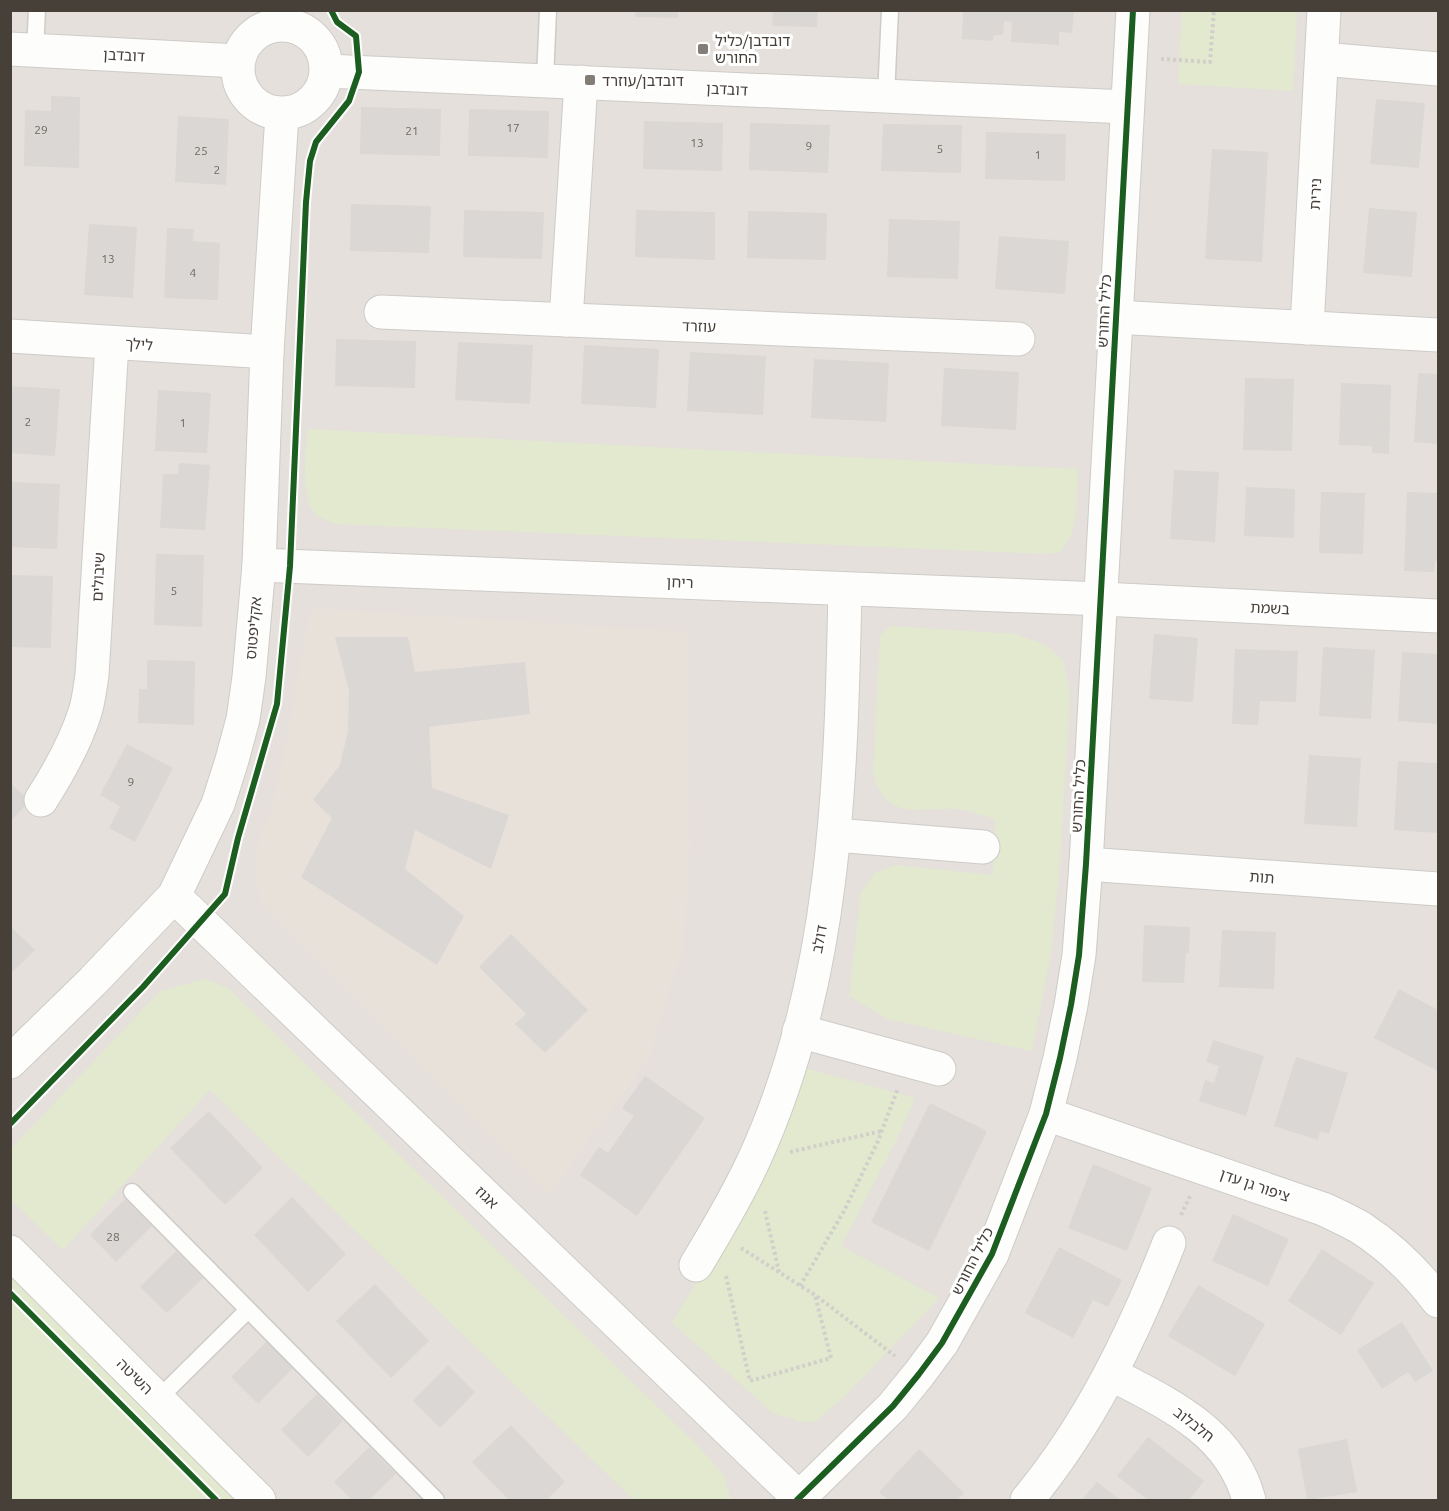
<svg xmlns="http://www.w3.org/2000/svg" width="1449" height="1511" font-family="Ubuntu,'Noto Sans Hebrew',sans-serif">
  <style>
    .residential { fill: #e5e0db }
    .education { fill: #e8e1d9 }
    .green { fill: #e2e9cf }
    .building { fill: #dad7d4 }
    .lines { fill: none; stroke-linecap: round; stroke-linejoin: round }
    .service-casing { stroke: #cecbc8; stroke-width: 19 }
    .minor-casing { stroke: #cecbc8; stroke-width: 35 }
    .tertiary-casing { stroke: #cecbc8; stroke-width: 35 }
    .path { stroke: #d2cfcb; stroke-width: 4; stroke-dasharray: 3 3; stroke-linecap: butt }
    .service { stroke: #fdfdfc; stroke-width: 16 }
    .minor { stroke: #fdfdfc; stroke-width: 33 }
    .tertiary { stroke: #fdfdfc; stroke-width: 33 }
    .cycleway-casing { stroke: #fff; stroke-width: 10 }
    .cycleway { stroke: #1b5e20; stroke-width: 6 }
    .poi-dot { fill: #837d78; stroke: #fff; stroke-width: 2 }
    .labels { text-anchor: middle; dominant-baseline: central; stroke-width: 6; stroke-linejoin: round; paint-order: stroke }
    .number-label { font-size: 12px; fill: #6d6761 }
    .poi-label { font-size: 15px; fill: #474039; stroke: #fff; text-anchor: start }
    .street-label { font-size: 15px; fill: #474039; stroke: #fff }
  </style>
  <rect width="100%" height="100%" fill="#f2efec"/>
  <rect class="residential" x="11" y="11" width="1427" height="1489"/>
  <path class="education" d="M317 609 688 632 690 852 683 945 649 1057 549 1194 262 903 256 879V850L267 822 279 783 308 622Z"/>
  <g class="green">
    <path d="M1182 10 1297 11 1293 91 1178 84Z"/>
    <path d="M307 429 1078 469 1076 514 1071 536 1060 552 1046 554 335 524C330 521 322 519 318 516 299 502 306 450 307 429Z"/>
    <path d="M891 626 1016 634 1045 645 1063 660 1070 693 1059 876 1050 959 1032 1051 887 1019 849 996 861 892 875 873 895 865 993 875 995 819C985 816 974 812 963 810 923 804 888 826 873 774L880 635Z"/>
    <path d="M205 979 228 988 699 1447 723 1474 731 1500H634L210 1090 63 1250 11 1200V1149L160 991Z"/>
    <path d="M798 1066 915 1098 896 1141 841 1246 939 1298 846 1395 816 1421 801 1422 773 1413 672 1323 732 1223Z"/>
    <path d="M11 1271 237 1500H11Z"/>
  </g>
  <g class="building">
    <path d="M635 10H678V18L635 17Z"/>
    <path d="M773 10H818L817 27 772 26Z"/>
    <path d="M963 10H1074L1072 33 1059 32V45L1011 42 1012 22 1004 21 1003 35H994L993 41 962 39Z"/>
    <path d="M51 96 80 97 79 168 24 166 25 110 51 111Z"/>
    <path d="M1376 99 1425 103 1419 168 1370 164Z"/>
    <path d="M361 107 441 109 440 156 360 154Z"/>
    <path d="M469 109 549 111 548 158 468 156Z"/>
    <path d="M178 116 229 119 226 185 175 182Z"/>
    <path d="M644 121 723 123 722 171 643 169Z"/>
    <path d="M750 123 830 125 828 173 749 170Z"/>
    <path d="M883 124 962 125 961 173 881 171Z"/>
    <path d="M986 132 1066 134 1065 181 985 179Z"/>
    <path d="M1212 149 1268 152 1262 262 1205 259Z"/>
    <path d="M351 204 431 206 429 253 350 251Z"/>
    <path d="M1369 208 1417 212 1412 277 1363 273Z"/>
    <path d="M464 210 544 212 542 259 463 257Z"/>
    <path d="M636 210 715 212V260L635 257Z"/>
    <path d="M748 211 827 213 826 260 747 258Z"/>
    <path d="M889 219 960 221 958 279 887 277Z"/>
    <path d="M89 224 137 227 133 298 84 295Z"/>
    <path d="M167 228 194 229 193 241 220 243 218 300 164 298Z"/>
    <path d="M999 236 1069 241 1065 294 995 289Z"/>
    <path d="M336 339 416 341 415 388 335 386Z"/>
    <path d="M458 342 533 345 530 404 455 400Z"/>
    <path d="M584 345 659 349 656 408 581 404Z"/>
    <path d="M690 352 766 356 763 415 687 411Z"/>
    <path d="M814 359 889 363 886 422 811 418Z"/>
    <path d="M944 368 1019 372 1016 430 941 426Z"/>
    <path d="M1418 373 1438 374V444L1414 442Z"/>
    <path d="M1245 378 1294 379 1292 451 1243 450Z"/>
    <path d="M1341 383 1391 385 1389 454 1372 453V446L1339 445Z"/>
    <path d="M10 386 60 389 55 456 10 453Z"/>
    <path d="M158 390 211 393 207 453 155 451Z"/>
    <path d="M179 463 210 465 205 530 160 528 163 474H178Z"/>
    <path d="M1174 470 1219 472 1215 542 1170 539Z"/>
    <path d="M10 482 60 484 57 549 10 547Z"/>
    <path d="M1246 487 1295 489 1294 538 1244 536Z"/>
    <path d="M1321 492 1365 493 1363 554 1319 553Z"/>
    <path d="M1407 492 1438 493V561H1435L1434 572 1404 571Z"/>
    <path d="M156 554 204 555 202 627 154 625Z"/>
    <path d="M10 575 53 576 51 648 10 647Z"/>
    <path d="M1154 634 1198 638 1193 702 1149 699Z"/>
    <path d="M335 637H408L415 672 525 662 530 714 429 727 432 788 509 815 491 869 415 830 405 869 464 916 437 965 301 877 332 818 313 800 340 765 348 731 349 690Z"/>
    <path d="M1323 647 1375 650 1371 719 1319 716Z"/>
    <path d="M1235 649 1298 651 1296 702 1260 701 1258 725 1232 724Z"/>
    <path d="M1402 652 1438 654V724L1398 721Z"/>
    <path d="M147 660 195 661 194 725 138 723 139 689H147Z"/>
    <path d="M127 744 173 768 135 842 109 828 120 806 100 795Z"/>
    <path d="M1309 755 1361 758 1357 827 1304 824Z"/>
    <path d="M1398 761 1438 763V833L1394 830Z"/>
    <path d="M10 783 30 801 10 822Z"/>
    <path d="M1144 925 1190 927 1189 953H1186L1184 983 1142 982Z"/>
    <path d="M10 926 35 950 10 974Z"/>
    <path d="M1222 930 1276 932 1274 989 1219 987Z"/>
    <path d="M511 934 588 1010 545 1053 515 1024 526 1014 479 967Z"/>
    <path d="M1399 989 1438 1010V1071L1374 1038Z"/>
    <path d="M1213 1040 1264 1056 1246 1116 1199 1101 1205 1080 1214 1083 1219 1066 1206 1062Z"/>
    <path d="M1296 1057 1348 1073 1329 1134 1320 1131 1318 1140 1274 1126Z"/>
    <path d="M645 1076 705 1118 637 1216 580 1175 599 1147 608 1153 634 1116 622 1108Z"/>
    <path d="M930 1103 987 1131 929 1251 871 1222Z"/>
    <path d="M209 1111 263 1168 225 1205 170 1148Z"/>
    <path d="M1093 1164 1152 1188 1127 1251 1068 1228Z"/>
    <path d="M292 1197 346 1254 308 1292 254 1235Z"/>
    <path d="M125 1199 152 1226 116 1262 90 1235Z"/>
    <path d="M1233 1214 1289 1239 1268 1286 1212 1261Z"/>
    <path d="M1059 1247 1122 1280 1108 1307 1093 1300 1073 1338 1025 1313Z"/>
    <path d="M1322 1249 1374 1283 1341 1335 1288 1301Z"/>
    <path d="M176 1251 203 1278 167 1313 140 1287Z"/>
    <path d="M375 1284 429 1341 391 1378 336 1321Z"/>
    <path d="M1198 1285 1265 1324 1235 1376 1168 1336Z"/>
    <path d="M1402 1322 1433 1371 1415 1382 1408 1372 1382 1389 1357 1350Z"/>
    <path d="M267 1341 293 1368 258 1404 231 1377Z"/>
    <path d="M448 1365 475 1392 440 1428 413 1401Z"/>
    <path d="M317 1394 343 1421 308 1457 281 1430Z"/>
    <path d="M511 1425 565 1482 546 1500H509L472 1462Z"/>
    <path d="M1148 1437 1204 1481 1189 1500H1148L1117 1476Z"/>
    <path d="M1347 1439 1357 1492 1307 1500 1298 1449Z"/>
    <path d="M369 1447 396 1474 369 1500H352L334 1482Z"/>
    <path d="M919 1449 964 1493 957 1500H888L879 1492Z"/>
    <path d="M1097 1482 1120 1500H1082Z"/>
  </g>
  <g class="lines">
    <g class="service-casing">
      <g id="service">
        <path d="M35 51 37 10"/>
        <path d="M545 80 548 10"/>
        <path d="M886 96 890 10"/>
        <path d="M132 1192 436 1500"/>
        <path d="M158 1399 248 1310"/>
      </g>
    </g>
    <g class="minor-casing">
      <g id="minor">
        <circle cx="282" cy="69" r="44"/>
        <path d="M10 49 238 61"/>
        <path d="M1322 59 1438 69"/>
        <path d="M327 71 1127 107"/>
        <path d="M381 312 1018 339"/>
        <path d="M1115 317 1438 335"/>
        <path d="M566 320 581 82"/>
        <path d="M1307 328 1324 10"/>
        <path d="M10 336 267 352"/>
        <path d="M259 565 1102 599 1438 616"/>
        <path d="M41 800C59 772 75 744 85 712 89 700 90 687 92 675L112 343"/>
        <path d="M835 835 983 847"/>
        <path d="M1086 864 1438 889"/>
        <path d="M174 896 799 1498"/>
        <path d="M799 1031 939 1069"/>
        <path d="M10 1062 92 982 174 896 218 804 232 760 243 719 249 677 259 565 267 352 282 114"/>
        <path d="M1046 1114 1323 1209C1336 1215 1349 1221 1361 1228 1390 1247 1417 1273 1438 1301"/>
        <path d="M696 1265C716 1232 736 1198 753 1162 836 983 841 783 845 589"/>
        <path d="M1111 1374C1169 1404 1231 1432 1249 1500"/>
        <path d="M1027 1500C1090 1424 1133 1335 1169 1243"/>
      </g>
    </g>
    <g class="tertiary-casing">
      <g id="tertiary">
        <path d="M10 1252 259 1500"/>
        <path d="M797 1500 893 1406 919 1374 942 1343 992 1254 1046 1114 1060 1058 1071 1005 1079 955 1086 864 1133 10"/>
      </g>
    </g>
    <g class="path">
      <path d="M331 10 337 22 356 36V41"/>
      <path d="M1161 59 1210 62 1214 10"/>
      <path d="M313 153 316 142 347 103"/>
      <path d="M790 1152 882 1131"/>
      <path d="M765 1211 779 1272"/>
      <path d="M1181 1215 1191 1194"/>
      <path d="M741 1248 815 1295 895 1356"/>
      <path d="M726 1276 750 1381 831 1358 815 1295"/>
      <path d="M800 1286 844 1211 878 1141 898 1088"/>
    </g>
    <use href="#service" class="service"/>
    <use href="#minor" class="minor"/>
    <use href="#tertiary" class="tertiary"/>
    <g class="cycleway-casing">
      <g id="cycleway">
        <path d="M10 1124 143 987 225 894 238 838 277 704 290 566 306 202 310 161 316 142 349 101 359 72 356 36 337 22 331 10"/>
        <path d="M10 1293 216 1500"/>
        <path d="M797 1500 893 1406 919 1374 942 1343 992 1254 1046 1114 1060 1058 1071 1005 1079 955 1086 864 1133 10"/>
      </g>
    </g>
    <use href="#cycleway" class="cycleway"/>
  </g>
  <g class="poi-dot">
    <rect x="697" y="43" width="12" height="12" rx="3"/>
    <rect x="584" y="74" width="12" height="12" rx="3"/>
  </g>
  <g class="labels">
    <g class="number-label">
      <text x="513" y="127">17</text>
      <text x="41" y="129">29</text>
      <text x="412" y="130">21</text>
      <text x="697" y="142">13</text>
      <text x="809" y="145">9</text>
      <text x="940" y="148">5</text>
      <text x="201" y="150">25</text>
      <text x="1038" y="154">1</text>
      <text x="217" y="169">2</text>
      <text x="108" y="258">13</text>
      <text x="193" y="272">4</text>
      <text x="28" y="421">2</text>
      <text x="183" y="422">1</text>
      <text x="174" y="590">5</text>
      <text x="131" y="781">9</text>
      <text x="113" y="1236">28</text>
    </g>
    <g class="poi-label">
      <text x="715" y="40">דובדבן/כליל<tspan x="715" dy="17">החורש</tspan></text>
      <text x="602" y="80">דובדבן/עוזרד</text>
    </g>
    <g class="street-label">
      <text transform="translate(124 55) rotate(3)">דובדבן</text>
      <text transform="translate(727 89) rotate(3)">דובדבן</text>
      <text transform="translate(1315 194) rotate(-87)">נירית</text>
      <text transform="translate(1104 311) rotate(-87)">כליל החורש</text>
      <text transform="translate(699 326) rotate(2)">עוזרד</text>
      <text transform="translate(139 344) rotate(4)">לילך</text>
      <text transform="translate(98 577) rotate(-87)">שיבולים</text>
      <text transform="translate(680 582) rotate(2)">ריחן</text>
      <text transform="translate(1270 608) rotate(3)">בשמת</text>
      <text transform="translate(253 628) rotate(-85)">אקליפטוס</text>
      <text transform="translate(1078 796) rotate(-87)">כליל החורש</text>
      <text transform="translate(1262 877) rotate(4)">תות</text>
      <text transform="translate(819 939) rotate(-79)">דולב</text>
      <text transform="translate(1255 1185) rotate(19)">ציפור גן עדן</text>
      <text transform="translate(487 1197) rotate(44)">אגוז</text>
      <text transform="translate(972 1261) rotate(-63)">כליל החורש</text>
      <text transform="translate(135 1376) rotate(45)">השיטה</text>
      <text transform="translate(1194 1424) rotate(38)">חלבלוב</text>
    </g>
  </g>
  <rect width="1449" height="1511" fill="none" stroke="#474039" stroke-width="24"/>
</svg>
